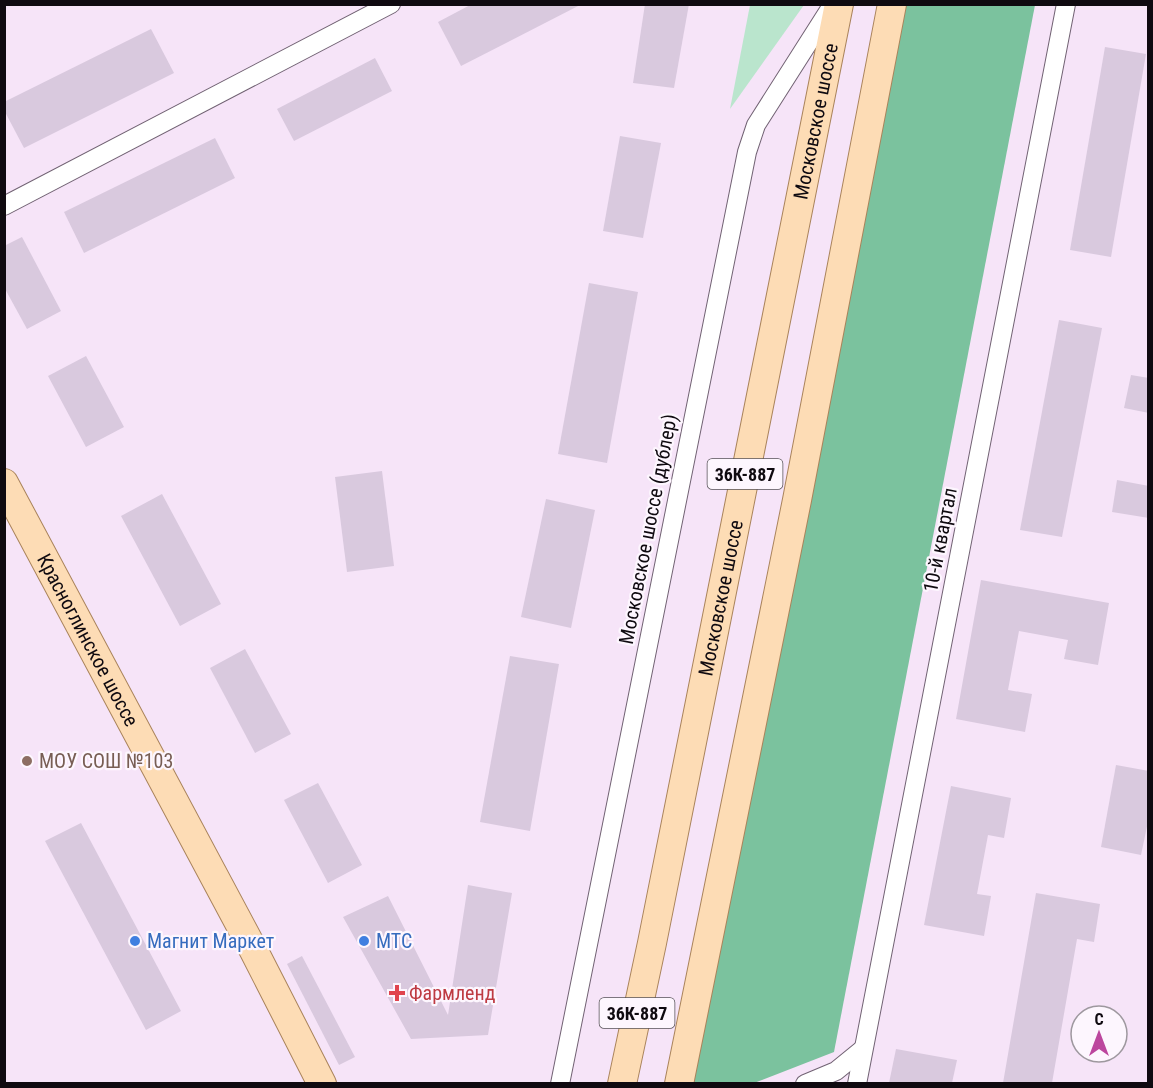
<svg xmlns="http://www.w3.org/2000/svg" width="1153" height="1088" font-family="'Roboto Condensed',sans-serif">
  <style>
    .green { fill: #bae5cd }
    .forest { fill: #7bc29e }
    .building { fill: #d9c9de }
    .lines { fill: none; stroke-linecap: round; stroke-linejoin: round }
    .street-casing { stroke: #716273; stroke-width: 20 }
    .primary-casing { stroke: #a9835b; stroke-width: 30 }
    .street { stroke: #fff; stroke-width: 18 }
    .primary { stroke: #fddcb5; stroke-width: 28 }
    .education-dot { fill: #8d6e63; stroke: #fdf6fe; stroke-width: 2 }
    .shop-dot { fill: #3f7fe0; stroke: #fdf6fe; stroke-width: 2 }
    .health-dot { fill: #e0444e; stroke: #fdf6fe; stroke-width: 2 }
    .labels { text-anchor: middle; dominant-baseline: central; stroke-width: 4.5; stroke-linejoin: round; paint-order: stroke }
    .shield { fill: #fdf6fe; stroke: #565157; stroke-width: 1.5 }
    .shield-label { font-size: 18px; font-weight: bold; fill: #0f0a10 }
    .street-label { font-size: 20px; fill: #0f0a10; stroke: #fdf6fe }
    .education-label { font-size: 20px; fill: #785e54; stroke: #fdf6fe; text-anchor: start }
    .shop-label { font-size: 20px; fill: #366cbe; stroke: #fdf6fe; text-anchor: start }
    .health-label { font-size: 20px; fill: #be3a42; stroke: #fdf6fe; text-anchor: start }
  </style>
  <rect width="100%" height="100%" fill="#f6e4f8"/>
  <path class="green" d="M750 5H804L730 109Z"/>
  <path class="forest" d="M892 5H1035L834 1052 754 1083 680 1084Z"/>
  <g class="building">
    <path d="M472 4H582L461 66 438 22Z"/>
    <path d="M645 4H689L674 88 633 83Z"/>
    <path d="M151 29 174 73 24 148 4 110V102Z"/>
    <path d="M1105 47 1146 54 1111 257 1070 250Z"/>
    <path d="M375 58 392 91 294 141 277 109Z"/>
    <path d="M620 136 661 143 643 238 603 231Z"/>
    <path d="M215 138 235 178 84 253 64 212Z"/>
    <path d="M22 237 61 311 27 329 4 287V246Z"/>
    <path d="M589 283 638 292 607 463 558 454Z"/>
    <path d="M1059 320 1102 328 1062 537 1020 530Z"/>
    <path d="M86 356 124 427 86 447 48 376Z"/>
    <path d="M1131 375 1149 378V413L1124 408Z"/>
    <path d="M382 471 394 566 347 572 335 477Z"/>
    <path d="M1117 480 1149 486V518L1112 512Z"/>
    <path d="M162 494 221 604 180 626 121 516Z"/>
    <path d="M546 499 595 510 571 628 521 617Z"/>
    <path d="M981 580 1109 603 1098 665 1064 659 1068 640 1019 631 1008 690 1032 694 1025 732 956 719Z"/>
    <path d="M245 649 291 734 255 753 210 668Z"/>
    <path d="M510 656 559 664 530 831 480 822Z"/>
    <path d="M1116 765 1149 771V817L1141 855 1101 847Z"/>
    <path d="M318 783 362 865 328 883 284 800Z"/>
    <path d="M951 786 1011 798 1004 838 988 835 977 894 991 896 984 936 924 925Z"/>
    <path d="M81 823 181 1011 146 1030 45 841Z"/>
    <path d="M468 885 512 893 488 1035 411 1039 343 917 388 896 448 1015Z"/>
    <path d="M1036 893 1100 904 1094 942 1077 939 1052 1083H1003Z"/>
    <path d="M302 956 355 1057 339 1065 287 964Z"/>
    <path d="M896 1049 957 1060 952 1083H889Z"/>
  </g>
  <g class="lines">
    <g class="street-casing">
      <g id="street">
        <path d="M4 206 391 4"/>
        <path d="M560 1084 747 152 756 125 833 4"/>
        <path d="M805 1084 836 1071 863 1049"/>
        <path d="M857 1084 1066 4"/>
      </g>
    </g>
    <g class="primary-casing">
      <g id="primary">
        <path id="s1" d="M4 483 254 951 322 1084"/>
        <path id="s2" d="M622 1084 652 943 839 4"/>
        <path d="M679 1084 797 500 892 4"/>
      </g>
    </g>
    <use href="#street" class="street"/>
    <use href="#primary" class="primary"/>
  </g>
  <circle class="education-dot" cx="27" cy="761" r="6"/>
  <g class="shop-dot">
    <circle cx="135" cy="941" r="6"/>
    <circle cx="364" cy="941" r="6"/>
  </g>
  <path class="health-dot" d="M394 984h6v6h6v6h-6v6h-6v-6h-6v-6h6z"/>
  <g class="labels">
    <g class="shield">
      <rect x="707.5" y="459" width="75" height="30" rx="4.5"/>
      <rect x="599.5" y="998" width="75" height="30" rx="4.5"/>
    </g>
    <g class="shield-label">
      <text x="745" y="474">36К-887</text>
      <text x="637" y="1013">36К-887</text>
    </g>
    <g class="street-label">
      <text stroke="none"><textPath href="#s2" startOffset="982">Московское шоссе</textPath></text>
      <text transform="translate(648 529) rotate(-79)">Московское шоссе (дублер)</text>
      <text transform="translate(940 540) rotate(-79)">10-й квартал</text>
      <text stroke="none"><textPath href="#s2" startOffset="496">Московское шоссе</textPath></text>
      <text stroke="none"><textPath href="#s1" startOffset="178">Красноглинское шоссе</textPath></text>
    </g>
    <g class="education-label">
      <text x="39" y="761">МОУ СОШ №103</text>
    </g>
    <g class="shop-label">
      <text x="147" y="941">Магнит Маркет</text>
      <text x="376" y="941">МТС</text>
    </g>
    <g class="health-label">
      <text x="409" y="993">Фармленд</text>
    </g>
  </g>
  <rect width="1153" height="1088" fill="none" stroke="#0f0a10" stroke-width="12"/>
  <g transform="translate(1099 1034)"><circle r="28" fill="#fdf6fe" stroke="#9e989f" stroke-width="1.5"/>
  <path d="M0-4.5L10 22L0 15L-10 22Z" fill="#bc469e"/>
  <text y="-9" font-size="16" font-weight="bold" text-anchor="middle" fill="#0f0a10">С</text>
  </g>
</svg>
